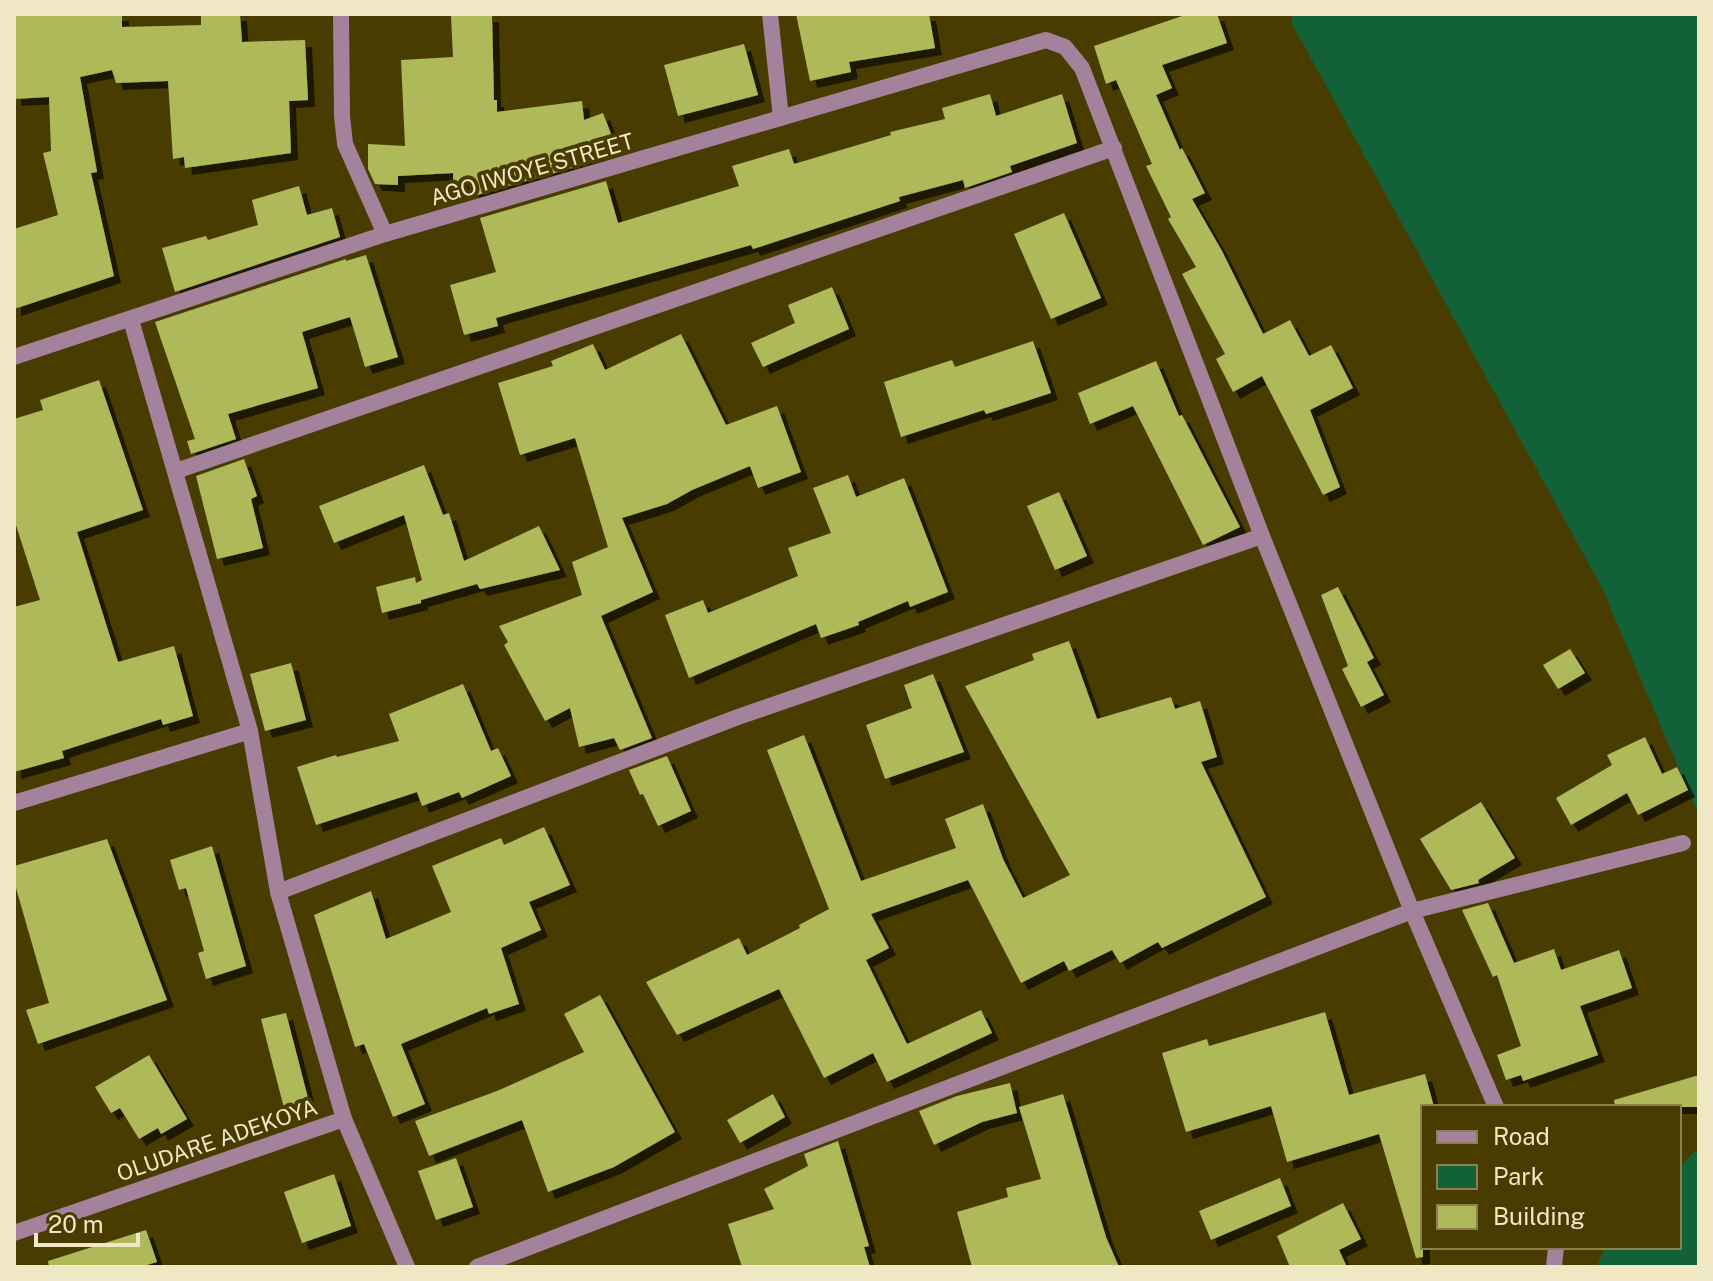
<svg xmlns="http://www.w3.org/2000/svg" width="1713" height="1281" font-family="'Public Sans',sans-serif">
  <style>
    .green { fill: #136139 }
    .building { fill: #aeba5a; filter: url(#shadow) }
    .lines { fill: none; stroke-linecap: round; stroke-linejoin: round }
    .minor { stroke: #a4829c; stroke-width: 16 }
    .labels { text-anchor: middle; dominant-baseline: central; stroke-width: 8; stroke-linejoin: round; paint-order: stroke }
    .street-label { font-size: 22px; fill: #f0e7c4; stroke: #493c00 }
  </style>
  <defs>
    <filter id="shadow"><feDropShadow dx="7" dy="7" stdDeviation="0" flood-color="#0009"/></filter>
  </defs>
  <rect width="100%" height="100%" fill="#493c00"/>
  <g class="green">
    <path d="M1293 14H1699V816L1602 588 1291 22Z"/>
    <path d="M1699 1147V1267H1597L1605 1247H1679V1167Z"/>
  </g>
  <g class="building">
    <path d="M14 14H122V27L201 25V14H240L242 42 305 40 308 100 289 101 291 153 185 168 184 157 173 159 168 81 116 83 112 70 80 77 97 172 91 173 114 276 14 309V229L58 215 43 153 51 151 49 97 14 99Z"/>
    <path d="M796 14H929L935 48 849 62 851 72 810 81Z"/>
    <path d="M1188 14H1217L1227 43 1162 65 1172 88 1156 95 1180 150 1182 148 1205 193 1192 199 1222 251 1263 334 1290 320 1309 356 1331 345 1353 388 1310 410 1340 487 1323 495 1262 376 1233 392 1216 359 1225 354 1182 274 1196 267 1168 219 1171 217 1146 166 1152 164 1116 80 1106 84 1094 46Z"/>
    <path d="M492 15 494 100H497V112L582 101 584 120 603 113 616 147 598 154 600 160 474 196 470 183H453V173L398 176V185L375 184 368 169V144L405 146 401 60 453 57 451 16Z"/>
    <path d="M744 44 758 95 678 116 664 65Z"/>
    <path d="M990 94 996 116 1062 94 1077 143 1010 166 1012 172 965 188 963 180 899 197 900 201 753 249 751 245 496 318 498 326 464 335 450 285 496 272 480 218 606 181 618 223 739 186 732 166 789 149 794 164 891 135 890 132 945 119 942 108Z"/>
    <path d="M299 186 307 215 332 208 340 237 175 292 162 248 206 236 208 240 258 225 252 200Z"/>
    <path d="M1064 213 1101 298 1051 319 1014 234Z"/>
    <path d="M366 255 398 357 365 367 350 317 302 332 318 388 228 414 236 439 191 454 187 441 195 439 155 322 346 259V261Z"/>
    <path d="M832 287 849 329 763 367 751 343 795 323 788 305Z"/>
    <path d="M681 334 726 425 777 406 801 472 758 488 750 466 692 490 667 504 622 518 653 592 601 616 652 738 620 750 614 738 579 747 570 708 545 721 504 645 508 642 499 626 582 595 572 562 608 547 575 438 520 455 498 383 553 366 551 361 593 344 605 370Z"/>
    <path d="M1033 341 1051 393 986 414 984 410 901 437 884 382 952 360 955 367Z"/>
    <path d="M1156 361 1179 416 1182 415 1240 527 1203 545 1133 406 1090 424 1078 393Z"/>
    <path d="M99 380 143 510 77 532 118 662 174 646 193 716 163 725 161 719 62 751 64 758 14 772V607L40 600 14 519V419L43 410 40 400Z"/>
    <path d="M244 459 257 496 251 499 263 548 217 559 196 476Z"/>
    <path d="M424 465 443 515 449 513 464 561 539 526 560 570 480 589 477 584 421 600V603L382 613 376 587 415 577 416 583 422 580 404 515 334 543 319 506Z"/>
    <path d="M848 475 856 497 904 478 948 592 910 607 908 601 858 622 859 625 821 638 816 624 689 678 665 615 703 600 708 613 798 576 788 548 831 533 813 488Z"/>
    <path d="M1059 492 1087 556 1055 570 1027 506Z"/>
    <path d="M1338 587 1374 658 1367 662 1384 695 1361 707 1342 669 1348 666 1321 595Z"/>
    <path d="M1069 641 1097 719 1171 697 1175 709 1200 701 1217 757 1201 762 1266 897 1162 948 1158 942 1120 963 1112 950 1069 971 1064 961 1021 983 968 880 871 914 889 948 866 960 907 1044 981 1010 992 1033 887 1082 873 1053 824 1078 779 989 677 1035 646 982 739 938 747 955 800 928 799 925 829 909 767 750 804 735 861 881 956 848 945 819 983 804 1003 859 1023 898 1070 875 965 686 1034 660 1032 654Z"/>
    <path d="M1570 649 1585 673 1558 689 1543 665Z"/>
    <path d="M291 663 306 720 265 731 250 674Z"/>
    <path d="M933 674 964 752 885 779 866 725 912 708 904 685Z"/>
    <path d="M463 684 491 751 498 748 511 776 462 798 459 792 422 806 417 792 316 825 297 767 336 755 337 757 399 741 389 714Z"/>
    <path d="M1645 737 1662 774 1677 767 1688 790 1638 815 1627 793 1571 825 1556 798 1612 765 1607 755Z"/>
    <path d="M667 756 691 811 658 826 643 794 640 795 629 770Z"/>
    <path d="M1481 802 1515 858 1478 880 1479 883 1451 890 1420 839Z"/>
    <path d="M544 827 570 885 529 902 541 930 501 948 519 1004 489 1014 487 1008 401 1044 425 1104 393 1117 364 1044 355 1047 314 915 371 891 386 939 451 912 432 866 501 838 504 845Z"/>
    <path d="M107 839 167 1000 38 1044 26 1010 49 1003 14 881V866Z"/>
    <path d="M212 846 246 966 206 979 198 953 204 951 186 888 179 890 170 860Z"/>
    <path d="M1488 903 1514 963 1554 949 1561 970 1619 950 1632 988 1580 1006 1598 1055 1523 1081 1521 1075 1506 1080 1497 1055 1521 1046 1497 975 1493 977 1462 910Z"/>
    <path d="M600 995 675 1132 614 1167 548 1192 522 1120 429 1156 415 1121 497 1091 584 1052 564 1014Z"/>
    <path d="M1325 1012 1349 1095 1425 1074 1434 1107H1423V1257L1416 1258 1379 1134 1287 1162 1271 1106 1186 1132 1162 1053 1207 1039 1209 1046Z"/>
    <path d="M286 1013 309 1102 284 1108 261 1019Z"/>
    <path d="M149 1055 187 1119 161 1134 158 1128 139 1139 120 1108 111 1113 95 1087Z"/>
    <path d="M1699 1075V1107H1615L1614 1100Z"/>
    <path d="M1010 1083 1017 1113 982 1122 934 1145 919 1111 957 1096Z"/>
    <path d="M773 1094 785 1117 740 1143 727 1120Z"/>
    <path d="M1063 1094 1106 1237 1119 1267H972L957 1212 1008 1197 1006 1188 1041 1179 1019 1107Z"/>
    <path d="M838 1141 869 1246 864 1247 870 1267H742L728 1224 774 1209 764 1189 808 1166 804 1154Z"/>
    <path d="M456 1158 473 1207 436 1220 418 1171Z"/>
    <path d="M334 1174 351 1226 302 1243 284 1192Z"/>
    <path d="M1280 1178 1291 1206 1211 1240 1199 1211Z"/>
    <path d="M1343 1203 1361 1239 1339 1250 1347 1267H1290L1277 1236Z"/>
    <path d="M146 1230 157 1262 140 1267H49L48 1261Z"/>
  </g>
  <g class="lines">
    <g class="minor">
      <path d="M341 14 342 116 345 144 385 234"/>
      <path d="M770 14 781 118"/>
      <path d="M131 320 250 731 278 892 344 1119 407 1267"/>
      <path d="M14 357 385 234 1046 40 1065 47 1082 68 1262 536 1412 911 1496 1107"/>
      <path d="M176 471 1114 148"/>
      <path d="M14 803 250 731"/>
      <path d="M278 892 738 717 1262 536"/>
      <path d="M14 1233 344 1119"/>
      <path d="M477 1267 1412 911 1683 843"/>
      <path d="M1554 1267 1556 1247"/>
    </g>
  </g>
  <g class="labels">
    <g class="street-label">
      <text transform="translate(532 169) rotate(-16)">AGO IWOYE STREET</text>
      <text transform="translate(217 1140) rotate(-19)">OLUDARE ADEKOYA</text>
    </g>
  </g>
  <rect width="1713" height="1281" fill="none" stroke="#f0e7c4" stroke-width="32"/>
  <rect x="1421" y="1105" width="260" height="144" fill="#493c00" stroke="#8c804e" stroke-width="2"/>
  <rect x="1437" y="1131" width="40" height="12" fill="#a4829c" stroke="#8c804e" stroke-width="2"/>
  <text x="1493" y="1145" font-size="24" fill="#f0e7c4">Road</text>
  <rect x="1437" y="1165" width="40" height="24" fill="#136139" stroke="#8c804e" stroke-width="2"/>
  <text x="1493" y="1185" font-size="24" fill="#f0e7c4">Park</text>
  <rect x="1437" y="1205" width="40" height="24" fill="#aeba5a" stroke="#8c804e" stroke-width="2"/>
  <text x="1493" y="1225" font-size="24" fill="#f0e7c4">Building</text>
  <path d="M36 1233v12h102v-12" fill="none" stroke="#f0e7c4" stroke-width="4"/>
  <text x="48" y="1233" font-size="24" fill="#f0e7c4" stroke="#493c00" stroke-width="6" paint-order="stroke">20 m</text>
</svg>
